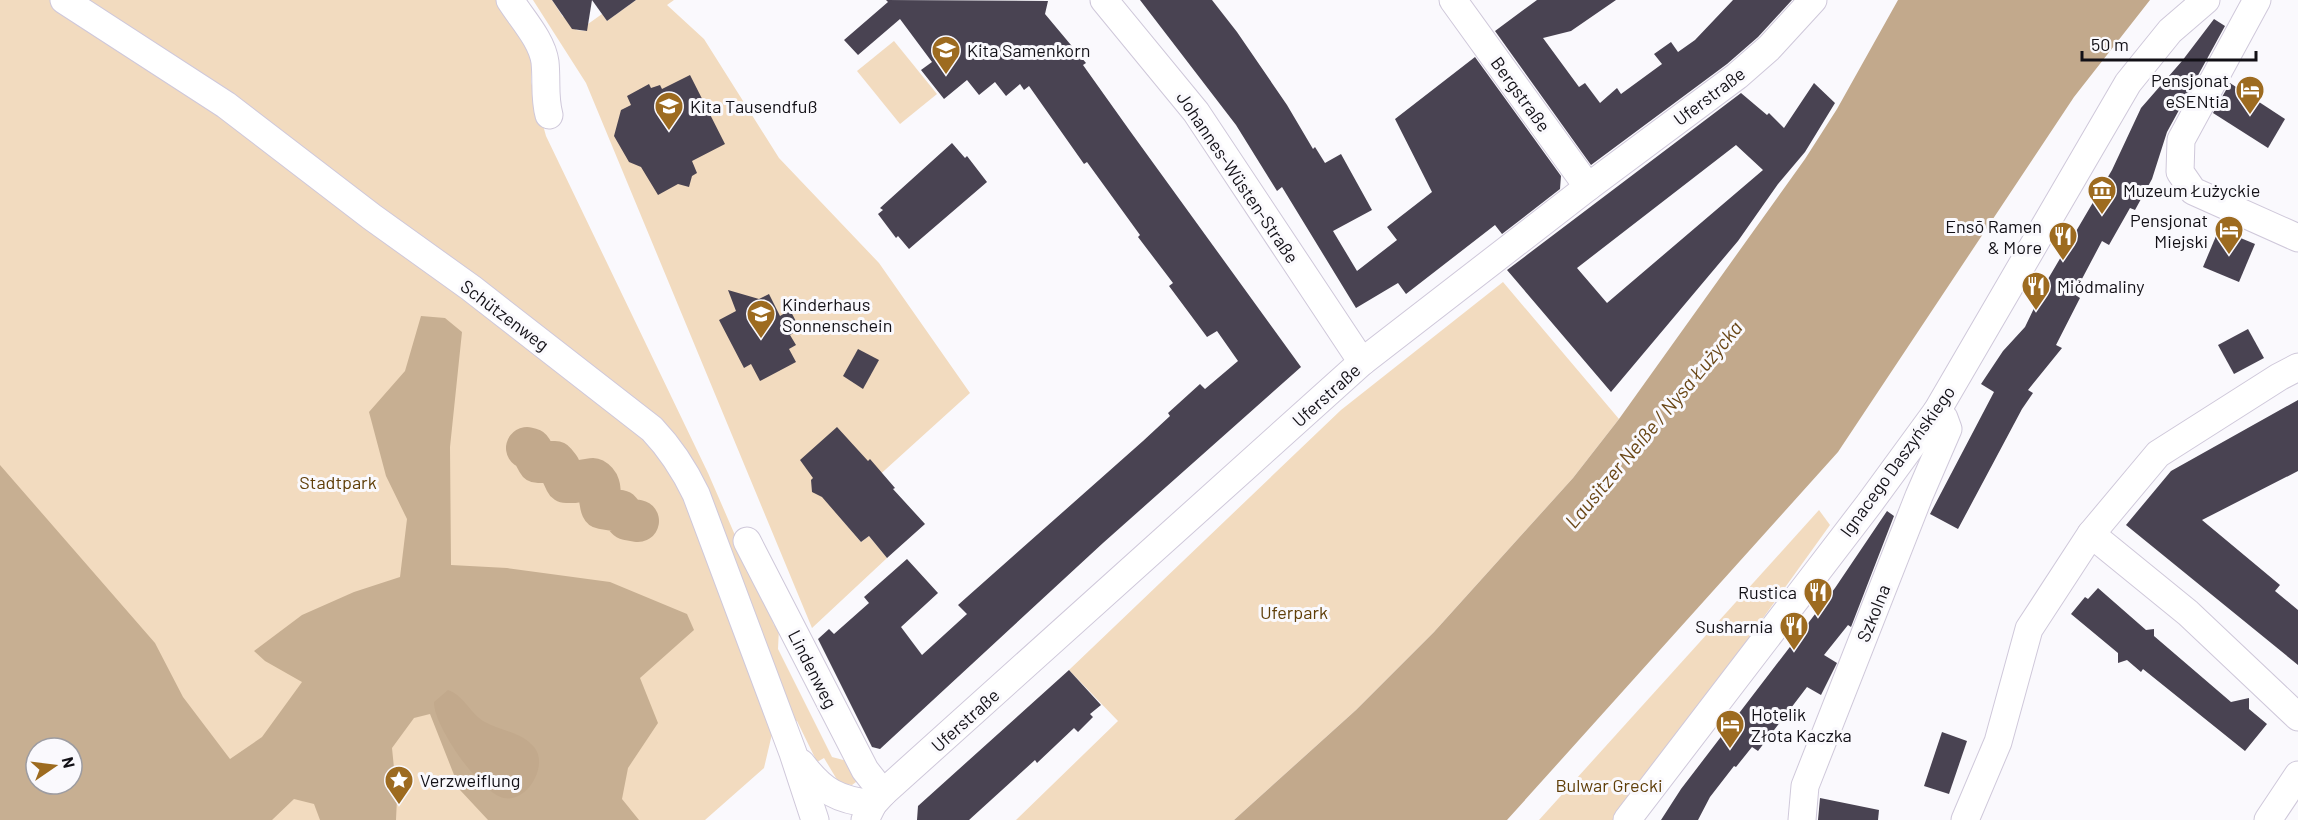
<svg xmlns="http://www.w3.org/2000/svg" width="2298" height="820" font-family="Barlow,sans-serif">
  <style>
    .green { fill: #f2dbbf; fill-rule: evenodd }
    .forest { fill: #c7af92; fill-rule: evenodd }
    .water { fill: #c2a98c }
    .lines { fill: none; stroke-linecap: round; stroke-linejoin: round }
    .river { stroke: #c2a98c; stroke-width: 42 }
    .building { fill: #494352; fill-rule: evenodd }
    .street-casing { stroke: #cfc8da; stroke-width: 29 }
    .street { stroke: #fff; stroke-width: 27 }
    .labels { text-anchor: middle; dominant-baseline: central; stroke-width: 6; stroke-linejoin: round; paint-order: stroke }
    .poi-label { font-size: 18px; fill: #121016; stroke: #faf9fd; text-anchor: start }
    .street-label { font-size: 18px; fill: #121016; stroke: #faf9fd }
    .park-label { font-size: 18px; fill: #5f3e08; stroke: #faf9fd }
    .water-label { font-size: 20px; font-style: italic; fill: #694615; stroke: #faf9fd }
  </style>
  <rect width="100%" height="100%" fill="#faf9fd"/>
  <g class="green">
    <path d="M0 0H499L532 51 531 82 546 136 708 473 774 625 779 628 778 649 832 757 851 762 860 779 852 785 839 783 824 758 817 762 797 721 772 734 764 768 705 820H0ZM36 748H72V784H36Z"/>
    <path d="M533 0H552L563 17 571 12 577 22 576 30 586 31 588 24 602 14 607 21 636 0H674L667 5 704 39 779 158 879 263 970 393 843 508 838 515 861 542 869 536 887 558 812 628 586 83Z"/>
    <path d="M894 41 937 94 900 124 857 71Z"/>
    <path d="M1503 282 1619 419 1573 478 1434 632 1356 710 1234 820H1016L1118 721 1069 670 1341 410Z"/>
    <path d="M1819 510 1830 525 1618 820H1539Z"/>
  </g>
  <path class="forest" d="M421 316 445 318 462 332 450 447 451 565 507 568 610 582 687 614 694 630 640 678 658 723 628 768 622 799 639 820H488L460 790 430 714 414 718 392 748 397 798 396 820H320L314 804 294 799 272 820H0V465L155 643 183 697 230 759 262 737 302 682 265 661 254 651 302 615 354 592 400 577 407 519 386 476 369 412 405 371ZM36 748H72V784H36Z"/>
  <g class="water">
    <path d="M1898 0H2150L2074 97 1838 452 1507 820H1234L1356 710 1434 632 1573 478 1619 419 1805 159 1837 109Z"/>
    <path d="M448 690C465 696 470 714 485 722 501 731 522 732 534 747 549 764 528 803 504 798 480 793 433 725 434 702Z"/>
  </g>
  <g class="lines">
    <path class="river" d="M527 448 531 449 538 462H555L559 467 566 482H574L593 479C604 485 597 497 602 508L620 511 627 519 638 521"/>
  </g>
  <g class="building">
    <path d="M552 0H592L587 31 572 29Z"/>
    <path d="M592 0H636L607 21Z"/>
    <path d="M886 0 1048 1 1045 14 1086 63 1083 65 1130 131 1301 367 1103 543 880 749 872 747 818 639 829 629 834 634 869 603 864 597 907 559 938 593 901 627 922 655 967 614 958 605 1143 441 1170 416 1168 413 1200 384 1205 389 1238 361 1217 331 1207 337 1169 286 1173 283 1138 237 1140 235 1087 162 1084 164 1029 86 1024 90 1020 84 1006 96 995 82 979 95 967 80 944 99 921 70 932 62 900 19 858 55 844 40 888 2Z"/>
    <path d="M1140 0H1212L1237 32 1287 105 1313 149 1315 147 1325 163 1341 154 1372 210 1333 231 1357 271 1397 240 1387 227 1432 192 1395 119 1475 57 1561 176 1560 189 1502 234 1495 225 1406 294 1398 283 1356 308 1282 187 1277 191 1236 125Z"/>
    <path d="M1537 0H1616L1571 31 1543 38 1579 87 1585 83 1600 103 1617 88 1621 94 1662 64 1654 54 1671 42 1678 52 1695 40 1733 0H1792L1758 37 1727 64 1591 165 1495 31Z"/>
    <path d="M2214 19 2225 26 2167 132 2152 179 2135 210 2130 208 2109 245 2102 241 2074 294 2080 298 2056 345 2062 348 2028 390 2033 393 2022 409 1958 529 1930 514 1994 392 1981 384 2003 351 2025 327 2048 279 2112 170 2141 108 2182 61Z"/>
    <path d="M690 75 725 144 692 161 697 173 692 176 689 187 678 184 658 195 641 167 629 162 614 136 621 110 631 105 627 96 649 84 651 88 660 85 662 89Z"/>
    <path d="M1814 83 1835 103 1805 152 1778 184 1738 241 1611 392 1507 270 1741 93 1767 115 1769 113 1784 128ZM1736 145 1763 170 1607 303 1577 268Z"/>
    <path d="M2230 83 2285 119 2268 148 2213 113Z"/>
    <path d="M952 143 965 158 967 156 987 182 909 249 898 236 896 238 878 214 883 210 880 208Z"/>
    <path d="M2219 229 2255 244 2239 282 2203 267Z"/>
    <path d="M728 290 759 299 769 294 780 316 790 310 800 329 790 335 796 345 789 349 796 362 760 381 751 364 744 368 719 320 736 311Z"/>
    <path d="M2248 329 2264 358 2234 374 2218 345Z"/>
    <path d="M858 349 879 360 863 389 843 376Z"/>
    <path d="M2298 400V471L2202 520 2280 585 2275 591 2298 610V665L2126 525 2171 471Z"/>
    <path d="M837 427 868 461 870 459 895 488 893 489 925 524 887 558 869 536 861 542 822 497 812 492 811 480 813 478 800 460Z"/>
    <path d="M1887 511 1894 516 1851 627 1848 625 1824 655 1837 663 1821 695 1807 687 1758 751 1752 747 1736 767 1734 766 1710 797 1698 820H1661L1681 789 1835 588Z"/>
    <path d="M2098 588 2146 630 2154 629V636L2231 702 2249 698V709L2267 724 2245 751 2143 669 2141 672 2127 660 2118 663V653L2071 614 2085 597 2088 599Z"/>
    <path d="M1069 670 1101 705 1090 714 1093 717 1078 732 1074 728 1037 763 1035 760 969 820H917L918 806Z"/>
    <path d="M1942 732 1967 741 1949 794 1924 786Z"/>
    <path d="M1820 798 1879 810 1878 820H1818Z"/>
  </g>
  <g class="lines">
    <g class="street-casing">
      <g id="street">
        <path d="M64 0 226 105 372 217 471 288 652 429C671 449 684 469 696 494L793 753 815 820"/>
        <path d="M510 0C522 19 542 40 545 62 547 81 544 97 549 115"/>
        <path d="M1104 0 1196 112 1362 362"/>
        <path d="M1453 0 1588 187"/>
        <path d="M2257 0 2181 140 2180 172 2193 191 2298 238"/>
        <path d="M2091 534 2188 613 2298 717"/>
        <path d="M747 541 865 770 883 793"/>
        <path d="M801 763C823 792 838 800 873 804"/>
        <path d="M865 820 873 804 883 793 1362 362 1588 187 1737 76 1769 48 1813 0"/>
        <path d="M1627 820 1869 504 1937 411 2128 83 2170 31 2206 0"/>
        <path d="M1802 820 1805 786 1919 496 1948 429 1944 418 1937 411"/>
        <path d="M1965 820 1998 742 2029 629 2091 534 2158 454 2279 377 2298 367"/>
        <path d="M2268 820 2298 775"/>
      </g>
    </g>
    <use href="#street" class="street"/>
  </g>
  <defs>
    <g id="school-pin" transform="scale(1.5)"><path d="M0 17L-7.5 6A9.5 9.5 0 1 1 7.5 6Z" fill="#9d6b20" stroke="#faf9fd"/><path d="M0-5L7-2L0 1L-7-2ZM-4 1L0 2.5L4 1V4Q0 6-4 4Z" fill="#fff"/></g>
    <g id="hotel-pin" transform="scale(1.5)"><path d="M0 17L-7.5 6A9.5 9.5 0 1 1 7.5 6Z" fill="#9d6b20" stroke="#faf9fd"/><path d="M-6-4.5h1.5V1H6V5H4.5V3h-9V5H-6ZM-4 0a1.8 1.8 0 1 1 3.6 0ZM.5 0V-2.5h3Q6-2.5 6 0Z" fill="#fff"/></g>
    <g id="museum-pin" transform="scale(1.5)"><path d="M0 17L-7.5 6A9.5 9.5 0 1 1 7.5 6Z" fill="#9d6b20" stroke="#faf9fd"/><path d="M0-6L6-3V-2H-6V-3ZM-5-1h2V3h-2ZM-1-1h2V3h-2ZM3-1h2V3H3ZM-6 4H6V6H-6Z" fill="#fff"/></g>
    <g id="restaurant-pin" transform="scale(1.5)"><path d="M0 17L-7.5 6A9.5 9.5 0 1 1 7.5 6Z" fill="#9d6b20" stroke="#faf9fd"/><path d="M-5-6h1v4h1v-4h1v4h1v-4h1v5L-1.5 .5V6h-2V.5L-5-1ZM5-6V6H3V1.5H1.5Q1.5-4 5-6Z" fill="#fff"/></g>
    <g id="sight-pin" transform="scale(1.5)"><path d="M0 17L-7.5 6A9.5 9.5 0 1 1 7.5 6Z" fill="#9d6b20" stroke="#faf9fd"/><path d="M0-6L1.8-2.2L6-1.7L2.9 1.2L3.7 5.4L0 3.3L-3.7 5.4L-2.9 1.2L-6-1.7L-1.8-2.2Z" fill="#fff"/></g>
  </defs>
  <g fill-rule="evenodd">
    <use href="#school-pin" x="946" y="50"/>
    <use href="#hotel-pin" x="2250" y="90"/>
    <use href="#school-pin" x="669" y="106"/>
    <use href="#museum-pin" x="2102" y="190"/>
    <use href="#hotel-pin" x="2229" y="230"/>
    <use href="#restaurant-pin" x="2063" y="236"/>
    <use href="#restaurant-pin" x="2036" y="286"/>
    <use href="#school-pin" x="761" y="314"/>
    <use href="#restaurant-pin" x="1818" y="592"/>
    <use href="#restaurant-pin" x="1794" y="626"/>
    <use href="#hotel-pin" x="1730" y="724"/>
    <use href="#sight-pin" x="399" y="780"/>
  </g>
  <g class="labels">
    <g class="poi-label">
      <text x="967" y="50">Kita Samenkorn</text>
      <text x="2229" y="80" text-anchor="end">Pensjonat<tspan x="2229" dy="21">eSENtia</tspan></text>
      <text x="690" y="106">Kita Tausendfuß</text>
      <text x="2123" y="190">Muzeum Łużyckie</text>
      <text x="2208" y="220" text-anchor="end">Pensjonat<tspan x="2208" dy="21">Miejski</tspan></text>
      <text x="2042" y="226" text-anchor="end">Ensō Ramen<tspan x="2042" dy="21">&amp; More</tspan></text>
      <text x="2057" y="286">Miódmaliny</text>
      <text x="782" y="304">Kinderhaus<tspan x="782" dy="21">Sonnenschein</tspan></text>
      <text x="1797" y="592" text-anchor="end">Rustica</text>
      <text x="1773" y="626" text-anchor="end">Susharnia</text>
      <text x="1751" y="714">Hotelik<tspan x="1751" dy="21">Złota Kaczka</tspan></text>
      <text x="420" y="780">Verzweiflung</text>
    </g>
    <g class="street-label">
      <text transform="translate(1521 94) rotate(54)">Bergstraße</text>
      <text transform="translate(1709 96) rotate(-37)">Uferstraße</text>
      <text transform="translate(1238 177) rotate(56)">Johannes-Wüsten-Straße</text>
      <text transform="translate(505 315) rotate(37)">Schützenweg</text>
      <text transform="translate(1326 395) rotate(-42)">Uferstraße</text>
      <text transform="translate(1897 461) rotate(-54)">Ignacego Daszyńskiego</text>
      <text transform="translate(1873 613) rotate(-68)">Szkolna</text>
      <text transform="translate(813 669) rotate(63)">Lindenweg</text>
      <text transform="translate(965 720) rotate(-42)">Uferstraße</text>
    </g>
    <g class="park-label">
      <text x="338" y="482">Stadtpark</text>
      <text x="1294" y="612">Uferpark</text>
      <text x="1609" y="785">Bulwar Grecki</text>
    </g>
    <g class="water-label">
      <text transform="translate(1653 424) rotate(-50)">Lausitzer Neiße / Nysa Łużycka</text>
    </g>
  </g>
  <g transform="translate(54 766) rotate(76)"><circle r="28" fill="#faf9fd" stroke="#9d9ca1" stroke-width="1.5"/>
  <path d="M0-4.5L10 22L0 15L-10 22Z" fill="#9d6b20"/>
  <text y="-9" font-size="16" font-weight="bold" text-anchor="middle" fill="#121016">N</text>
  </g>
  <path d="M2082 51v9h174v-9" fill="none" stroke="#121016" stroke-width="3"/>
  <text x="2091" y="51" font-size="18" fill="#121016" stroke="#faf9fd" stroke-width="4.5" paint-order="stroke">50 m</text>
</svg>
